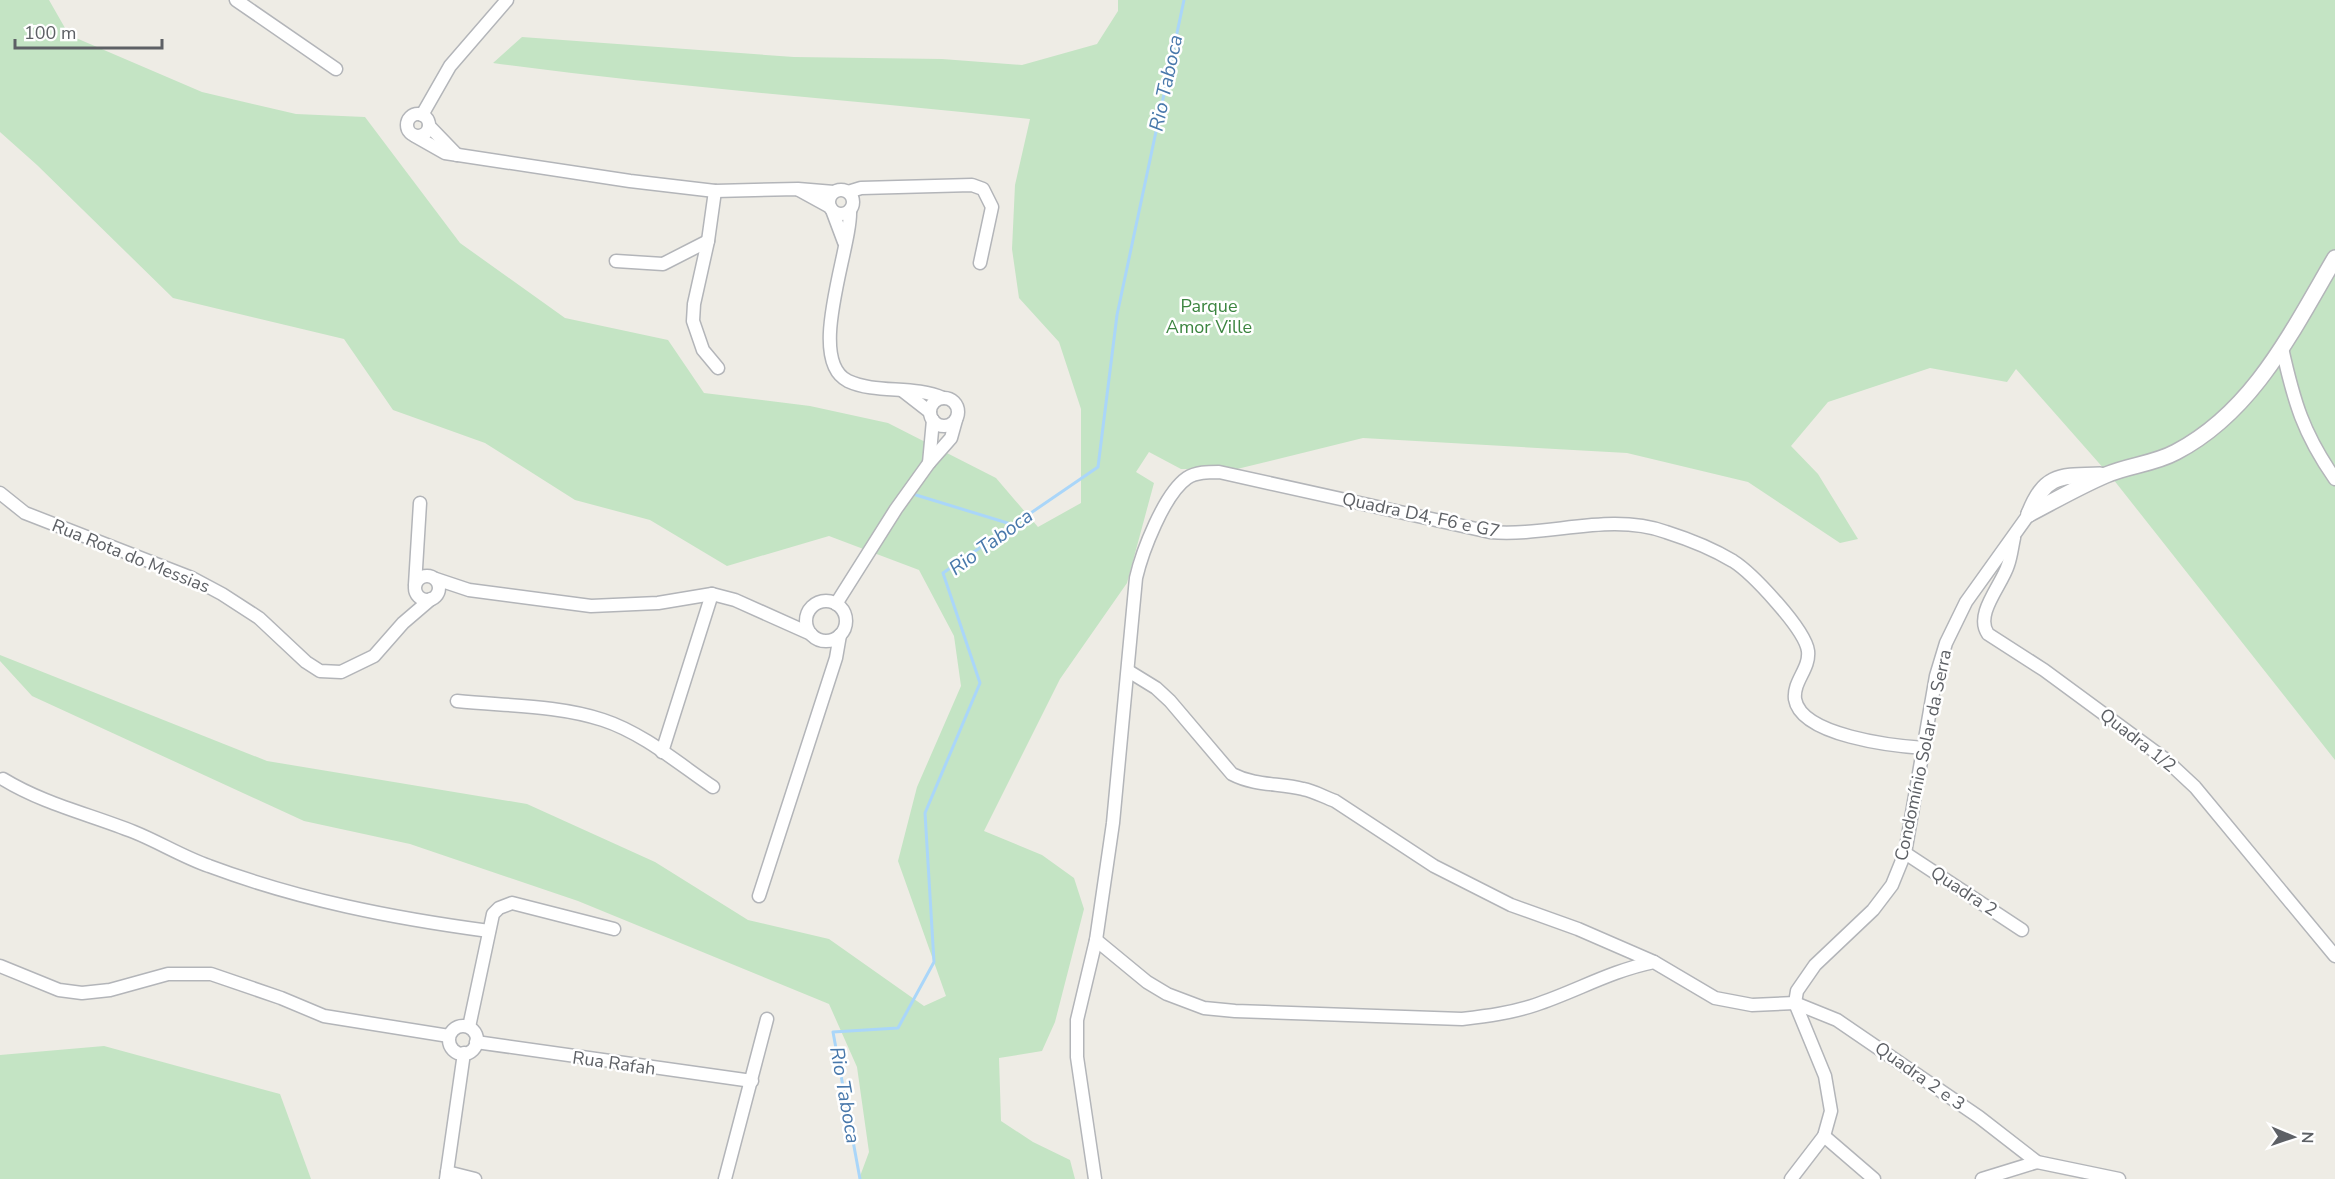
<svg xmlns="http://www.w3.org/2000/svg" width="2335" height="1179" font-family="'Nunito Sans',sans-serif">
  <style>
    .green { fill: #c4e4c4 }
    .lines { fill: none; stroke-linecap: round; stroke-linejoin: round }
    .stream { stroke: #aad6f9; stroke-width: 3 }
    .minor-casing { stroke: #b3b5b9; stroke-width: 15 }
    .tertiary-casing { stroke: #b3b5b9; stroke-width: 18 }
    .minor { stroke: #fff; stroke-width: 12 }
    .tertiary { stroke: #fff; stroke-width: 15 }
    .labels { text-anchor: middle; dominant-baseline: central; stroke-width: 5; stroke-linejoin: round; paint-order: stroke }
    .park-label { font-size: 18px; fill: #3c8540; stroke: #fff }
    .street-label { font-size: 18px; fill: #5d6065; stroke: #fff }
    .water-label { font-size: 20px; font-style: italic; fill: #4878ab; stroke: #fff }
  </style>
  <rect width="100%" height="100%" fill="#eeece5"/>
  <g class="green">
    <path d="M0 0H49L69 35 202 92 296 114 365 117 460 243 565 318 668 340 704 393 810 406 888 423 996 478 1038 527 1081 503V409L1059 342 1019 298 1012 249 1015 185 1030 119C851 100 671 87 493 63L522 37 794 57 942 59 1022 65 1097 44 1118 11V0H2335V760L2113 479 2016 369 2007 382 1930 368 1828 402 1791 446 1818 474 1858 539 1840 543 1748 482 1627 453 1363 438 1237 469H1181L1149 452 1136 472 1154 483 1127 583 1060 679 984 831 1042 855 1074 878 1084 909 1055 1022 1042 1051 999 1058 1001 1121 1033 1142 1070 1160 1075 1179H859L869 1152 857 1067 829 1004 578 901 410 844 304 821 32 696 0 661V655L267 761 527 804 655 862 748 920 829 939 924 1006 946 996 898 861 917 787 961 686 954 636 919 570 829 536 727 566 650 520 575 500 485 443 393 410 344 339 173 298 37 165 0 132Z"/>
    <path d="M104 1046 280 1094 311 1179H0V1055Z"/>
  </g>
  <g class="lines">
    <g class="stream">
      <path d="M916 495 1014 525"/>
      <path d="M860 1179 833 1032 898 1028 934 962 925 813 980 683 943 573 1098 467 1117 315 1184 0"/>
    </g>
    <g class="minor-casing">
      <g id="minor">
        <path d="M236 0 336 69"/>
        <circle cx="418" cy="125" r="11"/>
        <path d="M422 115 450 66 507 0"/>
        <path d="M429 126 457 155"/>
        <path d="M415 136 445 153 630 181 715 191 798 189 834 192"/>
        <path d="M799 190 830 207"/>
        <circle cx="841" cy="202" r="12"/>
        <path d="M715 191 708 241 694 304 693 321 703 350 718 368"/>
        <path d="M848 192 861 188 972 185 983 189 992 207 980 263"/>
        <path d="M832 210 844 242"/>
        <path d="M850 210C852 247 805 360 848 381 876 394 914 385 943 398"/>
        <path d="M616 261 663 264 708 241"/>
        <path d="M2282 348C2294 402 2303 433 2335 479"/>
        <path d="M903 391 930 412"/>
        <circle cx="944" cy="412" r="14"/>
        <path d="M929 463 933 420"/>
        <path d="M0 493 25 513 192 578 222 594 259 618 306 662 320 671 341 672 374 656 403 623 431 599"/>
        <path d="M2014 538C2012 547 2011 557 2008 565 2002 585 1974 614 1988 634L2044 670 2165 759 2195 787 2335 956"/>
        <circle cx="427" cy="588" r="12"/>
        <path d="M436 579 469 590 591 606 658 603 712 594 735 600 811 634"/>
        <path d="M415 585 420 503"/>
        <circle cx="826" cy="621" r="20"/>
        <path d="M836 604 896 509 929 463 951 438 956 420"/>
        <path d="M1130 672 1156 688 1170 701 1232 774C1255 786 1279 783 1303 789 1314 791 1324 797 1335 801L1434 866 1511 905 1578 929 1654 962"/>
        <path d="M457 701C505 706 558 705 603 720 643 733 679 764 713 787"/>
        <path d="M662 752 712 594"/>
        <path d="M3 779C44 804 89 814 134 832 159 842 183 857 209 866 300 900 392 918 489 931"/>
        <path d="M1905 853 2022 930"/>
        <path d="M759 896 836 658 840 635"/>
        <path d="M1096 940 1147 982 1167 994 1204 1008 1235 1011 1462 1019C1487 1016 1511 1013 1535 1005 1577 991 1610 971 1654 962L1715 998 1752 1005 1795 1003 1837 1020 1979 1117 2037 1162 2119 1179"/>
        <path d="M0 966 59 990 82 993 110 990 168 974H211L281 998 324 1016 449 1036"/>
        <circle cx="463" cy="1040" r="14"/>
        <path d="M469 1027 493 914 499 908 512 903 614 929"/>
        <path d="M476 1042 752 1081"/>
        <path d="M1824 1136 1874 1179"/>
        <path d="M447 1172 475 1179"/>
        <path d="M446 1179 464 1053"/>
        <path d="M725 1179 767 1019"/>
        <path d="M1095 1179 1077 1057V1020L1096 940 1113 823 1136 578C1142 552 1164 494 1187 478 1196 472 1208 472 1219 472L1490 532C1549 537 1609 512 1666 532 1688 539 1713 549 1733 561 1752 573 1805 629 1808 651 1810 669 1793 681 1795 699 1801 736 1894 746 1924 748"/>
        <path d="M1791 1179 1824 1136 1831 1111 1825 1076 1795 1003 1797 991 1815 965 1873 910 1892 885 1905 853 1936 676 1946 643 1966 602 2029 514"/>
        <path d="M1982 1179 2037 1162"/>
      </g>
    </g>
    <g class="tertiary-casing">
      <g id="tertiary">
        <path d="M2029 514C2054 501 2080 486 2106 475 2129 465 2154 464 2176 452 2254 411 2292 331 2335 258"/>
        <path d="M2029 514C2045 474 2059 476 2100 475"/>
      </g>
    </g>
    <use href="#minor" class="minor"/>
    <use href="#tertiary" class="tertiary"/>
  </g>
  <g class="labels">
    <g class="park-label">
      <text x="1209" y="306">Parque<tspan x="1209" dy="21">Amor Ville</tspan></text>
    </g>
    <g class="street-label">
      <text transform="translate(1421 515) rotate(12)">Quadra D4, F6 e G7</text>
      <text transform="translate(131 556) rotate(22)">Rua Rota do Messias</text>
      <text transform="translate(2138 740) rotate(38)">Quadra 1/2</text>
      <text transform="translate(1923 755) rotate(-78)">Condomínio Solar da Serra</text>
      <text transform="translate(1964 891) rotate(33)">Quadra 2</text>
      <text transform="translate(614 1063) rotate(8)">Rua Rafah</text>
      <text transform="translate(1920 1076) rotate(35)">Quadra 2 e 3</text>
    </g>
    <g class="water-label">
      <text transform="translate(1166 83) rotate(-78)">Rio Taboca</text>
      <text transform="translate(991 542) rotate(-36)">Rio Taboca</text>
      <text transform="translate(845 1095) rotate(80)">Rio Taboca</text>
    </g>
  </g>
  <g transform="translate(2293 1137) rotate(92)" stroke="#ffffff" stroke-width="4.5" paint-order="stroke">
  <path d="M0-4.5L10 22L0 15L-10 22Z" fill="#5d6065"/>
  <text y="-9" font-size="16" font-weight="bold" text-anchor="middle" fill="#5d6065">N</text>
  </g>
  <path d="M15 39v9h147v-9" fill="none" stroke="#5d6065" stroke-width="3"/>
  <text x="24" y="39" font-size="18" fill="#5d6065" stroke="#ffffff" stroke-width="4.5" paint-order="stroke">100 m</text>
</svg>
